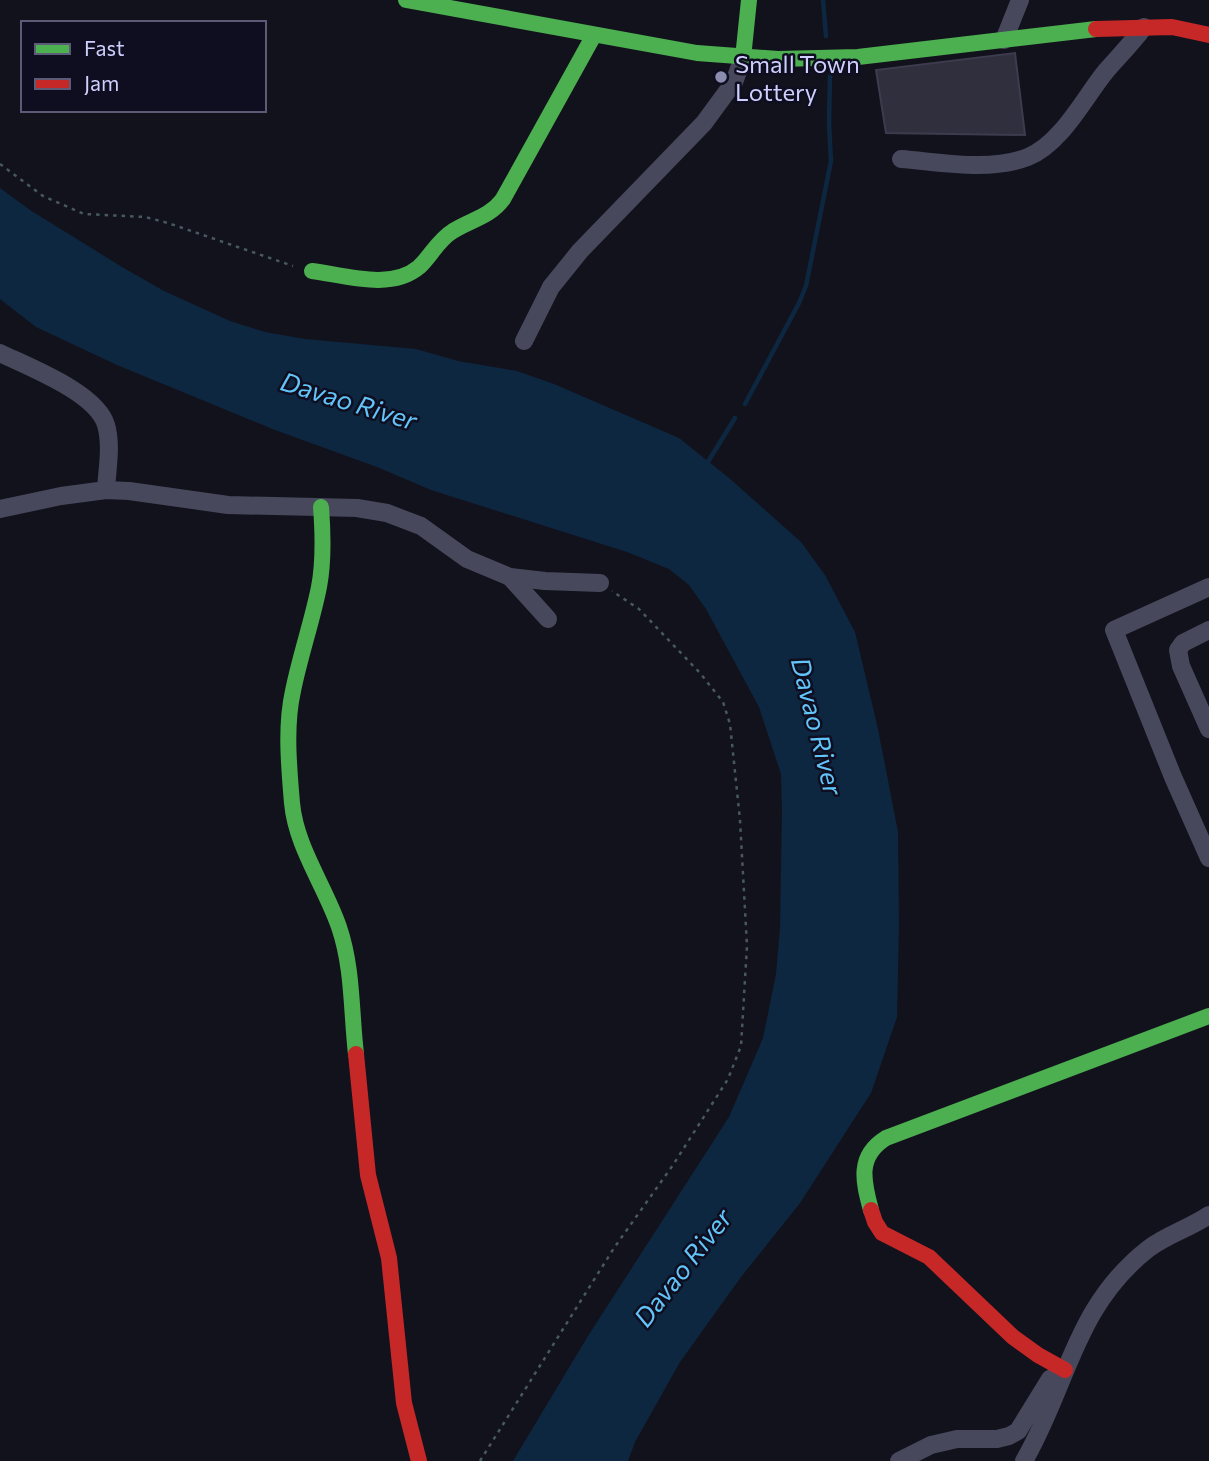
<svg xmlns="http://www.w3.org/2000/svg" width="1209" height="1461" font-family="Commissioner,sans-serif">
  <style>
    .water { fill: #0e2740 }
    .lines { fill: none; stroke-linecap: round; stroke-linejoin: round }
    .stream { stroke: #0e2740; stroke-width: 4.5 }
    .building { fill: #302f3e; stroke: #3d3c4f; stroke-width: 2 }
    .path { stroke: #485861; stroke-width: 2.5; stroke-dasharray: 3.5 5; stroke-linecap: butt }
    .street { stroke: #47485c; stroke-width: 18 }
    .fast { stroke: #4caf50; stroke-width: 16 }
    .jam { stroke: #c62828; stroke-width: 16 }
    .poi-dot { fill: #8c8dae; stroke: #0f0e20; stroke-width: 2.5 }
    .labels { text-anchor: middle; dominant-baseline: central; stroke-width: 5; stroke-linejoin: round; paint-order: stroke }
    .poi-label { font-size: 24px; fill: #cecffd; stroke: #0f0e20; text-anchor: start }
    .water-label { font-size: 26px; font-style: italic; fill: #61c5f9; stroke: #0f0e20 }
  </style>
  <rect width="100%" height="100%" fill="#12121c"/>
  <path class="water" d="M0 188 30 210 122 267 164 291 230 321 265 332 305 339 416 349 458 361 517 371 554 384 679 438 729 478 801 542 825 575 855 632 878 729 898 832 899 925 897 1017 871 1093 800 1203 741 1277 680 1362 635 1442 628 1461H513L588 1336 729 1117 763 1038 776 974 780 928 782 810 781 774 759 707 706 609 689 585 669 569 627 552 431 490 377 467 275 430 117 365 36 327 0 299Z"/>
  <g class="lines">
    <g class="stream">
      <path d="M823 0 826 36"/>
      <path d="M745 404 799 303 806 286 831 161 829 124 830 76"/>
      <path d="M706 465 735 418"/>
    </g>
  </g>
  <path class="building" d="M1015 53 1025 135 886 133 876 70Z"/>
  <g class="lines">
    <g class="path">
      <path d="M0 164 43 196 84 214 145 217 168 223 293 266"/>
      <path d="M480 1461 614 1248 673 1165 728 1079 741 1046 747 946 740 820 730 724 723 702 700 673 639 609 612 591"/>
    </g>
    <g class="street">
      <path d="M1004 40 1020 0"/>
      <path d="M901 159C940 162 990 172 1028 157 1061 144 1084 98 1106 71 1119 56 1132 43 1144 27"/>
      <path d="M524 341 551 287 580 251 704 123 734 82 743 58"/>
      <path d="M0 353C29 367 97 393 106 425 112 445 107 470 106 490"/>
      <path d="M0 509 61 496 106 490 129 491 228 505 357 508 387 513 421 526 467 559 510 577 545 581 600 583"/>
      <path d="M510 577 548 619"/>
      <path d="M1209 587 1114 630 1173 777 1209 858"/>
      <path d="M1209 630 1183 643 1178 650 1181 666 1209 729"/>
      <path d="M899 1461 931 1445 957 1439H997L1009 1436 1018 1431 1050 1379 1065 1370"/>
      <path d="M1024 1461C1068 1385 1074 1307 1148 1249 1166 1235 1190 1228 1209 1215"/>
    </g>
    <g class="fast">
      <path d="M406 0 697 53 778 59 858 57 1096 29"/>
      <path d="M743 58 749 0"/>
      <path d="M312 271C344 275 391 291 419 267 431 256 438 240 453 231 470 220 490 217 503 199L594 35"/>
      <path d="M321 507C323 533 324 561 319 587 312 622 300 656 293 691 285 726 289 767 292 803 296 847 325 886 339 927 353 968 351 1011 356 1054"/>
      <path d="M871 1210C863 1181 857 1156 886 1138L1209 1016"/>
    </g>
    <g class="jam">
      <path d="M1096 29 1172 27 1209 35"/>
      <path d="M356 1054 368 1175 389 1258 404 1403 419 1461"/>
      <path d="M871 1210 875 1222 882 1233 929 1257 1013 1337 1038 1355 1065 1370"/>
    </g>
  </g>
  <circle class="poi-dot" cx="721" cy="77" r="7"/>
  <g class="labels">
    <g class="poi-label">
      <text x="735" y="63">Small Town<tspan x="735" dy="28">Lottery</tspan></text>
    </g>
    <g class="water-label">
      <text transform="translate(349 400) rotate(17)">Davao River</text>
      <text transform="translate(818 726) rotate(76)">Davao River</text>
      <text transform="translate(682 1267) rotate(-52)">Davao River</text>
    </g>
  </g>
  <rect x="21" y="21" width="245" height="91" fill="#0f0e20" stroke="#5b5b78" stroke-width="2"/>
  <rect x="35" y="44" width="35" height="10" fill="#4caf50" stroke="#5b5b78" stroke-width="2"/>
  <text x="84" y="56" font-size="21" fill="#cecffd">Fast</text>
  <rect x="35" y="79" width="35" height="10" fill="#c62828" stroke="#5b5b78" stroke-width="2"/>
  <text x="84" y="91" font-size="21" fill="#cecffd">Jam</text>
</svg>
